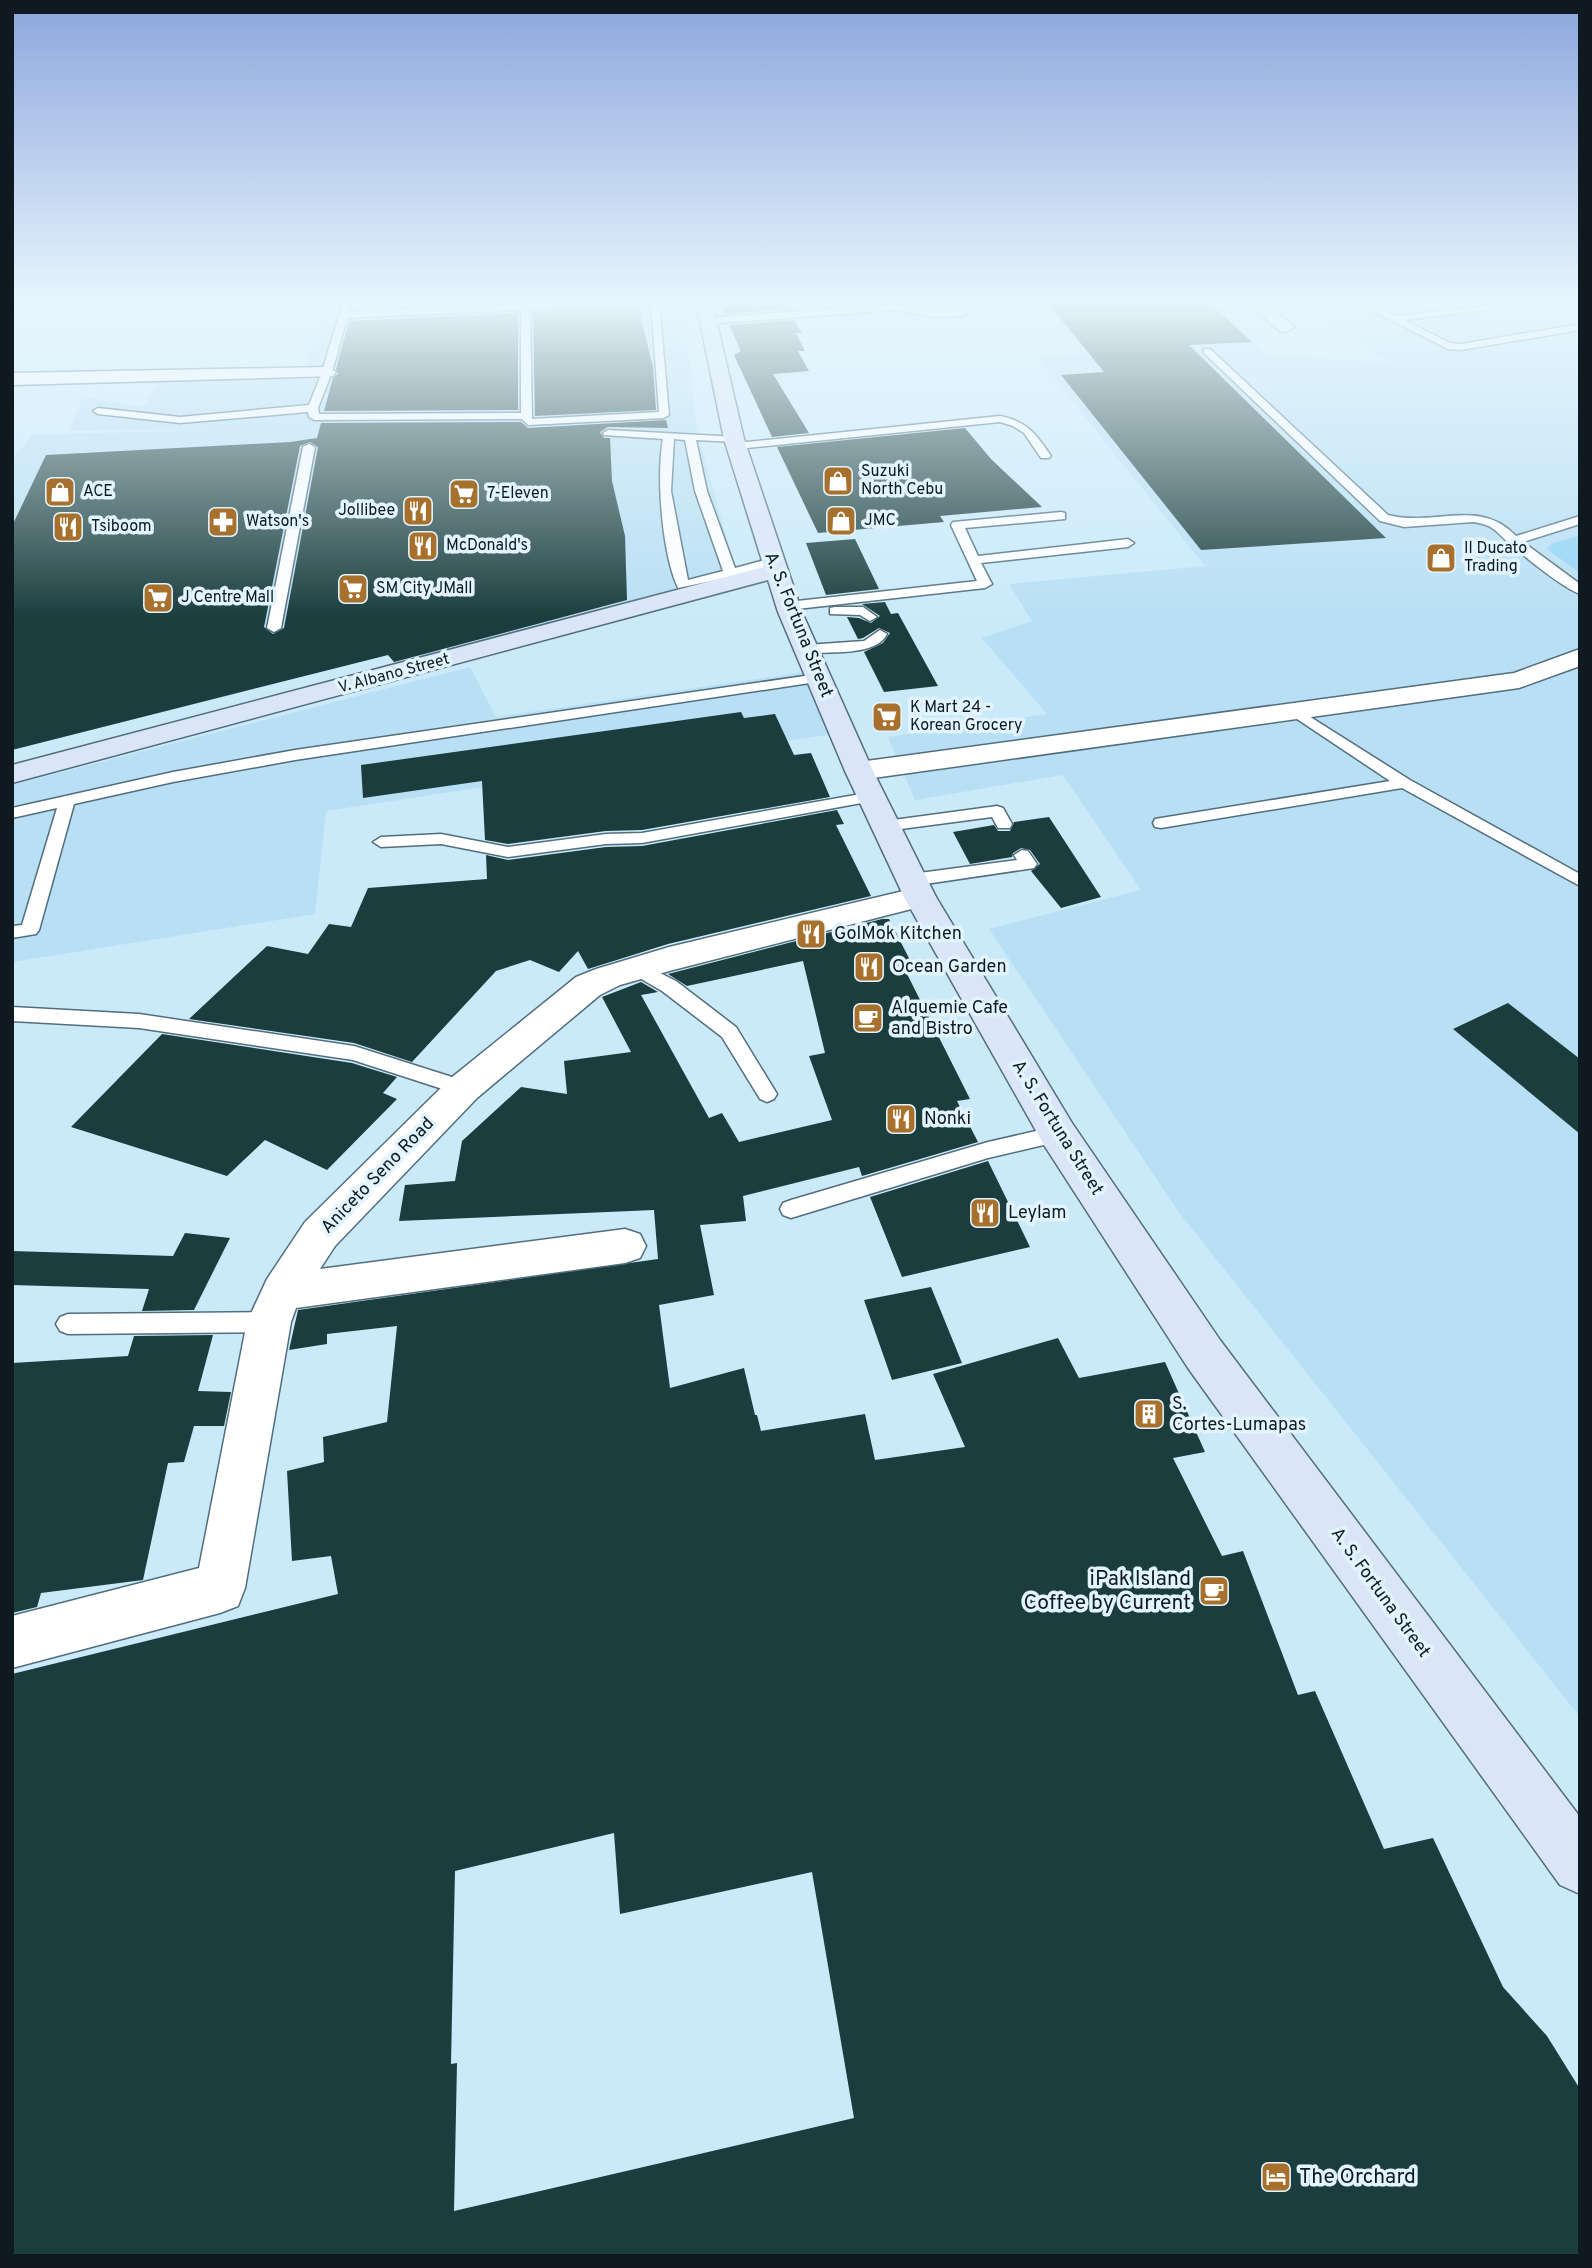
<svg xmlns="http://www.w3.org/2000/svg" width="1592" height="2268" font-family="Overpass,sans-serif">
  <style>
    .built { fill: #b8dff4 }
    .green { fill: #92d4f6 }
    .building { fill: #1b3d3e; fill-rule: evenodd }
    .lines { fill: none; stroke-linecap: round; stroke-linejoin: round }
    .lane-casing { stroke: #526e7d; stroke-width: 3 }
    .street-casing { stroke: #526e7d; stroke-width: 3 }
    .secondary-casing { stroke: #526e7d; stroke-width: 3 }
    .lane { fill: #fff; fill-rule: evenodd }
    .street { fill: #fff; fill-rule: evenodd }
    .secondary { fill: #dbe5f8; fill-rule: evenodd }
    .labels { text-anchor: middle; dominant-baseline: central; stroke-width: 7; stroke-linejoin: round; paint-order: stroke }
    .far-poi-label { font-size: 16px; fill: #0f1a20; stroke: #e2f5ff; text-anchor: start }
    .far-street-label { font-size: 16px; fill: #0f1a20; stroke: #e2f5ff }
    .street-label { font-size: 18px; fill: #0f1a20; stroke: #e2f5ff }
    .poi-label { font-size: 18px; fill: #0f1a20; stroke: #e2f5ff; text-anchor: start }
    .near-poi-label { font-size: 21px; fill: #0f1a20; stroke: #e2f5ff; text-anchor: end }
  </style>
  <rect width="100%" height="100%" fill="#caeafa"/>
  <g class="built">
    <path d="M328 302H683L697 429 737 578 398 667 388 655 12 750V460L32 435 239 429 70 431 82 397 143 407 162 377 302 374Z"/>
    <path d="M1046 302H1211L1267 355 1393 363 1289 302H1580V1717L1178 1211 989 929 1141 890 1063 775 915 800 888 737 1047 714 982 638 1032 621 1009 584 1205 566 1036 356 1086 353Z"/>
    <path d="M470 667 496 717 805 672 832 734 326 811 315 914 12 962V785Z"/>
  </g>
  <path class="green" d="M1580 535V573L1547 549 1551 544Z"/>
  <g class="building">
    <path d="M632 302H637L653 367 656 410 535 416 533 312 626 308Z"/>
    <path d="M718 302H783L788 309 724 314Z"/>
    <path d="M1095 302H1209L1252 342 1189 345 1386 538 1201 550 1061 375 1104 372 1049 304Z"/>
    <path d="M518 313V410L324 411 333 378 338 374 336 369 349 321Z"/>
    <path d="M794 320 802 333H796L805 351H798L809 371 773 374 809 433 772 437 734 355 741 351 729 325Z"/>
    <path d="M666 420 668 428 608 427 600 432 604 438H610L612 481 625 536 627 600 394 662 388 655 12 750V526L46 455 290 442 317 438 321 423 521 422 528 428ZM310 442 318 447 284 628 273 634 264 627 300 446Z"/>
    <path d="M965 428 991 459 1042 507 940 516 944 522 818 533 777 447Z"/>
    <path d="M855 539 879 589 826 595 806 543Z"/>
    <path d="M885 602 891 614 898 613 938 686 884 692 864 652 883 643 890 633 879 628 863 638 858 639 847 617 859 618 871 623 880 616 862 604Z"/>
    <path d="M741 712 744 718 775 714 794 755 811 753 830 797 642 830 606 831 508 844 485 840 482 781 363 798 361 765Z"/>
    <path d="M837 810 844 824 836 825 871 896 668 944 588 969 578 951 559 972 530 960 496 971 412 1062 354 1043 189 1019 267 946 308 954 329 924 351 927 368 888 487 879 486 855 508 860 606 847 642 846Z"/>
    <path d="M1049 817 1101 897 1061 908 1031 871 1040 864 1030 850 1021 848 1013 853 1012 857 970 864 953 832 994 825 998 831H1010L1014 822Z"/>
    <path d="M882 919H889L914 968 905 970 970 1099 957 1101 978 1142 862 1176 859 1167 743 1196 746 1221 700 1225 714 1295 659 1305 670 1388 744 1368 755 1415H757L761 1431 865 1414 875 1460 965 1447 933 1374 1058 1338 1079 1378 1165 1362 1205 1452 1173 1458 1222 1556 1243 1551 1298 1695 1315 1691 1384 1849 1433 1838 1503 1987 1547 2036 1580 2089V2256H12V1674L338 1594 331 1556 292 1561 287 1471 324 1462 323 1437 387 1422 397 1326 327 1334V1344L289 1350 298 1310 658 1259 654 1210 399 1221 405 1185 455 1181 462 1141 521 1087 567 1094 564 1061 631 1052 602 997 641 982 658 992 641 995 709 1118 722 1113 739 1142 832 1120 809 1056 825 1053 803 961 687 986 668 974ZM614 1833 620 1914 812 1872 854 2118 454 2211 457 2063 451 2064 455 1871Z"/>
    <path d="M1508 1003 1580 1059V1134L1453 1029Z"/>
    <path d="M162 1034 352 1063 397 1077 383 1093 397 1099 327 1170 265 1140 227 1176 71 1127Z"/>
    <path d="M988 1161 1030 1247 902 1277 870 1197Z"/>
    <path d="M185 1233 230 1238 194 1310 142 1311 149 1289 12 1285V1251L173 1256Z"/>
    <path d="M931 1287 962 1363 892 1380 864 1300Z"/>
    <path d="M213 1335 198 1391 231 1392 224 1426H194L184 1462 168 1463 143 1580 41 1593 37 1607 12 1613V1363L128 1356 134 1336Z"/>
  </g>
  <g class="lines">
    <g class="lane-casing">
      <g id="lane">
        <path d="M343 302H351L349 312 525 303 630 302 626 305 530 309 532 419 659 412 651 302H659L669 415 664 418 528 425 522 419 314 420 309 417 308 412 180 423 98 414 93 411 98 408 180 417 309 405 322 372ZM521 310V413L319 414 318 408 332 372 347 318Z"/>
        <path d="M1356 302H1366L1395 316 1523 302H1548L1404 320 1450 343 1461 344 1580 324V330L1461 350 1448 349Z"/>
        <path d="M1569 302H1580V308L1570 304Z"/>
        <path d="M895 304 934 311 963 310 968 313 963 316 934 317 895 310 707 324 702 321 707 318Z"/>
        <path d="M1204 349H1210L1388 515C1435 527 1479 497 1516 536L1580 516V524L1523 542 1580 584V594C1563 588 1525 557 1510 544 1495 531 1494 525 1473 522L1404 527 1380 521 1204 353Z"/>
        <path d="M1000 416C1027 421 1036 434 1051 456L1049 458H1041L1024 433 1013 426 1000 422 737 449 731 446 737 443Z"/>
        <path d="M608 430 738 437 739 439 734 442 696 440 707 491 735 568 772 558 776 559V565L738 575 740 582 734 586 729 585 726 578 678 588C662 553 656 477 663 439L604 435 603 433ZM674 439 685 440 695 491 723 571 688 580 671 491Z"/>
        <path d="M309 444 315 447 281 628 274 632 267 628 303 447Z"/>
        <path d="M1061 512 1065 513V519L965 528 978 556 1128 539 1134 543 1128 547 981 563 992 584 985 588 788 610 781 606 788 602 977 581 951 525 953 522Z"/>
        <path d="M835 607H863L877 617 870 621 860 615 830 614V608Z"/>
        <path d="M880 630 887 634C878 656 827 652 806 653L799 649 806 645 864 641Z"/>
        <path d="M818 674 825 678 823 681 295 760 173 782 74 804 39 930 36 934 12 938V926L22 925 57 808 12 818V808L173 772 295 750Z"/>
        <path d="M1293 706 1410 780 1580 874V886L1402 788 1161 828 1155 827 1153 823 1155 819 1161 818 1390 781 1288 713 1286 710 1288 707Z"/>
        <path d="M872 792 880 797 878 800 642 843 606 844 508 857 441 844 381 847 373 842 381 837 441 834 508 847 606 834 642 833Z"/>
        <path d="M997 806 1003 808 1012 824 1010 828H998L992 817 886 831 878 826 886 821Z"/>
        <path d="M1022 850 1028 851 1037 864 1034 868 912 886 903 880 912 874 1017 860 1014 855Z"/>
        <path d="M638 962 676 981 736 1027 777 1094 774 1099 767 1102 760 1099 722 1037 662 991 631 973 629 968 631 963Z"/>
        <path d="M12 1007 139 1014 354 1046 471 1083 474 1088 471 1093 464 1096 353 1060 139 1028 12 1021Z"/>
        <path d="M1058 1126 1065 1128 1068 1134 1065 1140 988 1158 791 1218 783 1215 780 1209 783 1203 791 1200 988 1142Z"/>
        <path d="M269 1312 277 1315 281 1322 277 1329 269 1332 68 1334 60 1331 56 1324 60 1317 68 1314Z"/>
      </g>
    </g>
    <g class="street-casing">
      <g id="street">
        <path d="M1246 302H1264L1295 327 1286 332 1280 331Z"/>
        <path d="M327 367 336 372 333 376 12 385V373Z"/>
        <path d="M1580 649V666L1519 688 859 780 849 777 845 771 849 765 859 762 1514 673Z"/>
        <path d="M920 887 931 890 936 897 931 904 673 970 620 985 600 995 477 1098 335 1246 320 1269 625 1229 640 1234 646 1246 640 1258 625 1263 296 1308 291 1322 245 1588 238 1606 220 1613 12 1668V1616L199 1568 247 1322 267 1279 305 1222 451 1078 576 977 596 969 669 947Z"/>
      </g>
    </g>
    <g class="secondary-casing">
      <path id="secondary" d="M696 302H712L744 439 802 612 873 771 936 897 1072 1123 1220 1340 1580 1817V1894L1560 1885 1188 1368 1044 1145 904 897 845 771 778 612 768 580 12 783V765L764 567 724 439Z"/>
    </g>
    <use href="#lane" class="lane"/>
    <use href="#street" class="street"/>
    <use href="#secondary" class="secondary"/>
  </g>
  <linearGradient id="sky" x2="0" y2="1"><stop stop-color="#8ca6dd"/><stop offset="0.49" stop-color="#e7f6fd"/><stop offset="1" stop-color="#e7f6fd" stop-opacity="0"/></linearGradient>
  <rect width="1592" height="619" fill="url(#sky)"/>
  <defs>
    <g id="shop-square" transform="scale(1.575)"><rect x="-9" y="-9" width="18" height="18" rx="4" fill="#a8702d" stroke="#e2f5ff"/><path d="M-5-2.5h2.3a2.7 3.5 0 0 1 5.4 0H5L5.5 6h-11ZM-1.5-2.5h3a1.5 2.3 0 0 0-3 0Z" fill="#fff"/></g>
    <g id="supermarket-square" transform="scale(1.575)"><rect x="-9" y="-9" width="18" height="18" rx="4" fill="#a8702d" stroke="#e2f5ff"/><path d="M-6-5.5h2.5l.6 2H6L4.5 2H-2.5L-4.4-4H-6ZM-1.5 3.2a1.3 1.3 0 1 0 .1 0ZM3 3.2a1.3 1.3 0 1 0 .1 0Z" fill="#fff"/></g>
    <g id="restaurant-square" transform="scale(1.575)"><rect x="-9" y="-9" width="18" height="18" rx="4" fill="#a8702d" stroke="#e2f5ff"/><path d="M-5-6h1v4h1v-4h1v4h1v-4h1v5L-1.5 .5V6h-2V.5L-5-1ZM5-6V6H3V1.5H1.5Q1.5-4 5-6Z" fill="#fff"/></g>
    <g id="pharmacy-square" transform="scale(1.575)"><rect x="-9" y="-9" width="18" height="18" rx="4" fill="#a8702d" stroke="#e2f5ff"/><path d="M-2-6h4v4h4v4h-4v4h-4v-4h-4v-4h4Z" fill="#fff"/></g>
    <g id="cafe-square" transform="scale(1.575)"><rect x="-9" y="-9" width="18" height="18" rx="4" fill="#a8702d" stroke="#e2f5ff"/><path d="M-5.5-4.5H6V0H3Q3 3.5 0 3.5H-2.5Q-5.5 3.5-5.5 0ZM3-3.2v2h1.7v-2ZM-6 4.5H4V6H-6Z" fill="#fff"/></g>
    <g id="building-square" transform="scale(1.575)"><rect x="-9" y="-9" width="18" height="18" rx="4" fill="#a8702d" stroke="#e2f5ff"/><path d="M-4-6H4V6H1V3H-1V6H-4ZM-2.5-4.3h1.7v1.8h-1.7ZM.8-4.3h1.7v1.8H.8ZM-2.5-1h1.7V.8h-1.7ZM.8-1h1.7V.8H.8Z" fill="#fff"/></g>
    <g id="hotel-square" transform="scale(1.575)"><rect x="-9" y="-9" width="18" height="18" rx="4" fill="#a8702d" stroke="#e2f5ff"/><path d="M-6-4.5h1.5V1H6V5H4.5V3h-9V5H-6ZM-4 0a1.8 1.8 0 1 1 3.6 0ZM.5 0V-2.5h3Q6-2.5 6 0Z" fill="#fff"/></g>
  </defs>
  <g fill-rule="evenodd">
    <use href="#shop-square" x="838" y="481"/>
    <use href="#shop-square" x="60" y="492"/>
    <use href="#supermarket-square" x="464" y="494"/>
    <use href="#restaurant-square" x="418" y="511"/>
    <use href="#shop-square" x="841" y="521"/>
    <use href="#pharmacy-square" x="223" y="522"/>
    <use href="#restaurant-square" x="68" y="527"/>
    <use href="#restaurant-square" x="423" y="546"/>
    <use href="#shop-square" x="1441" y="558"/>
    <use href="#supermarket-square" x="353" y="589"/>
    <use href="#supermarket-square" x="158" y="598"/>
    <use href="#supermarket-square" x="887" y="717"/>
    <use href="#restaurant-square" x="811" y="934"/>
    <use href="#restaurant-square" x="869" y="967"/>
    <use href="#cafe-square" x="868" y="1018"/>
    <use href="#restaurant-square" x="901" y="1119"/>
    <use href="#restaurant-square" x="985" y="1213"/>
    <use href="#building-square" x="1149" y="1414"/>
    <use href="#cafe-square" x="1214" y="1591"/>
    <use href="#hotel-square" x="1276" y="2177"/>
  </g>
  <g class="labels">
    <g class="far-poi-label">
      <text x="861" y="472">Suzuki<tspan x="861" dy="18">North Cebu</tspan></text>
      <text x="83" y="492">ACE</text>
      <text x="487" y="494">7-Eleven</text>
      <text x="395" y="511" text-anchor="end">Jollibee</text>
      <text x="864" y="521">JMC</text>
      <text x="246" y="522">Watson's</text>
      <text x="91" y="527">Tsiboom</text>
      <text x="446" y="546">McDonald's</text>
      <text x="1464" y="549">Il Ducato<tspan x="1464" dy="18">Trading</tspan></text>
      <text x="376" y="589">SM City JMall</text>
      <text x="181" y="598">J Centre Mall</text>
      <text x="910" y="708">K Mart 24 -<tspan x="910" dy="18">Korean Grocery</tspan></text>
    </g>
    <g class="far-street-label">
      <text transform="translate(394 674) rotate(-15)">V. Albano Street</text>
    </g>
    <g class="street-label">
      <text transform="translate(798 625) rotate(68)">A. S. Fortuna Street</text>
      <text transform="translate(1057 1128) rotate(58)">A. S. Fortuna Street</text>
      <text transform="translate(378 1176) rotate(-46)">Aniceto Seno Road</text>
      <text transform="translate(1380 1593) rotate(54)">A. S. Fortuna Street</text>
    </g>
    <g class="poi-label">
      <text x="834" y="934">GolMok Kitchen</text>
      <text x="892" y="967">Ocean Garden</text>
      <text x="891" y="1008">Alquemie Cafe<tspan x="891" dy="21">and Bistro</tspan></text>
      <text x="924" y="1119">Nonki</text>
      <text x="1008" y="1213">Leylam</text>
      <text x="1172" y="1404">S.<tspan x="1172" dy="21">Cortes-Lumapas</tspan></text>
    </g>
    <g class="near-poi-label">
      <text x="1191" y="1579">iPak Island<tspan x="1191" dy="24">Coffee by Current</tspan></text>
      <text x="1299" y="2177" text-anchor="start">The Orchard</text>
    </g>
  </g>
  <rect width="1592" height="2268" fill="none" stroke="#0f1a20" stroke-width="28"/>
</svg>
